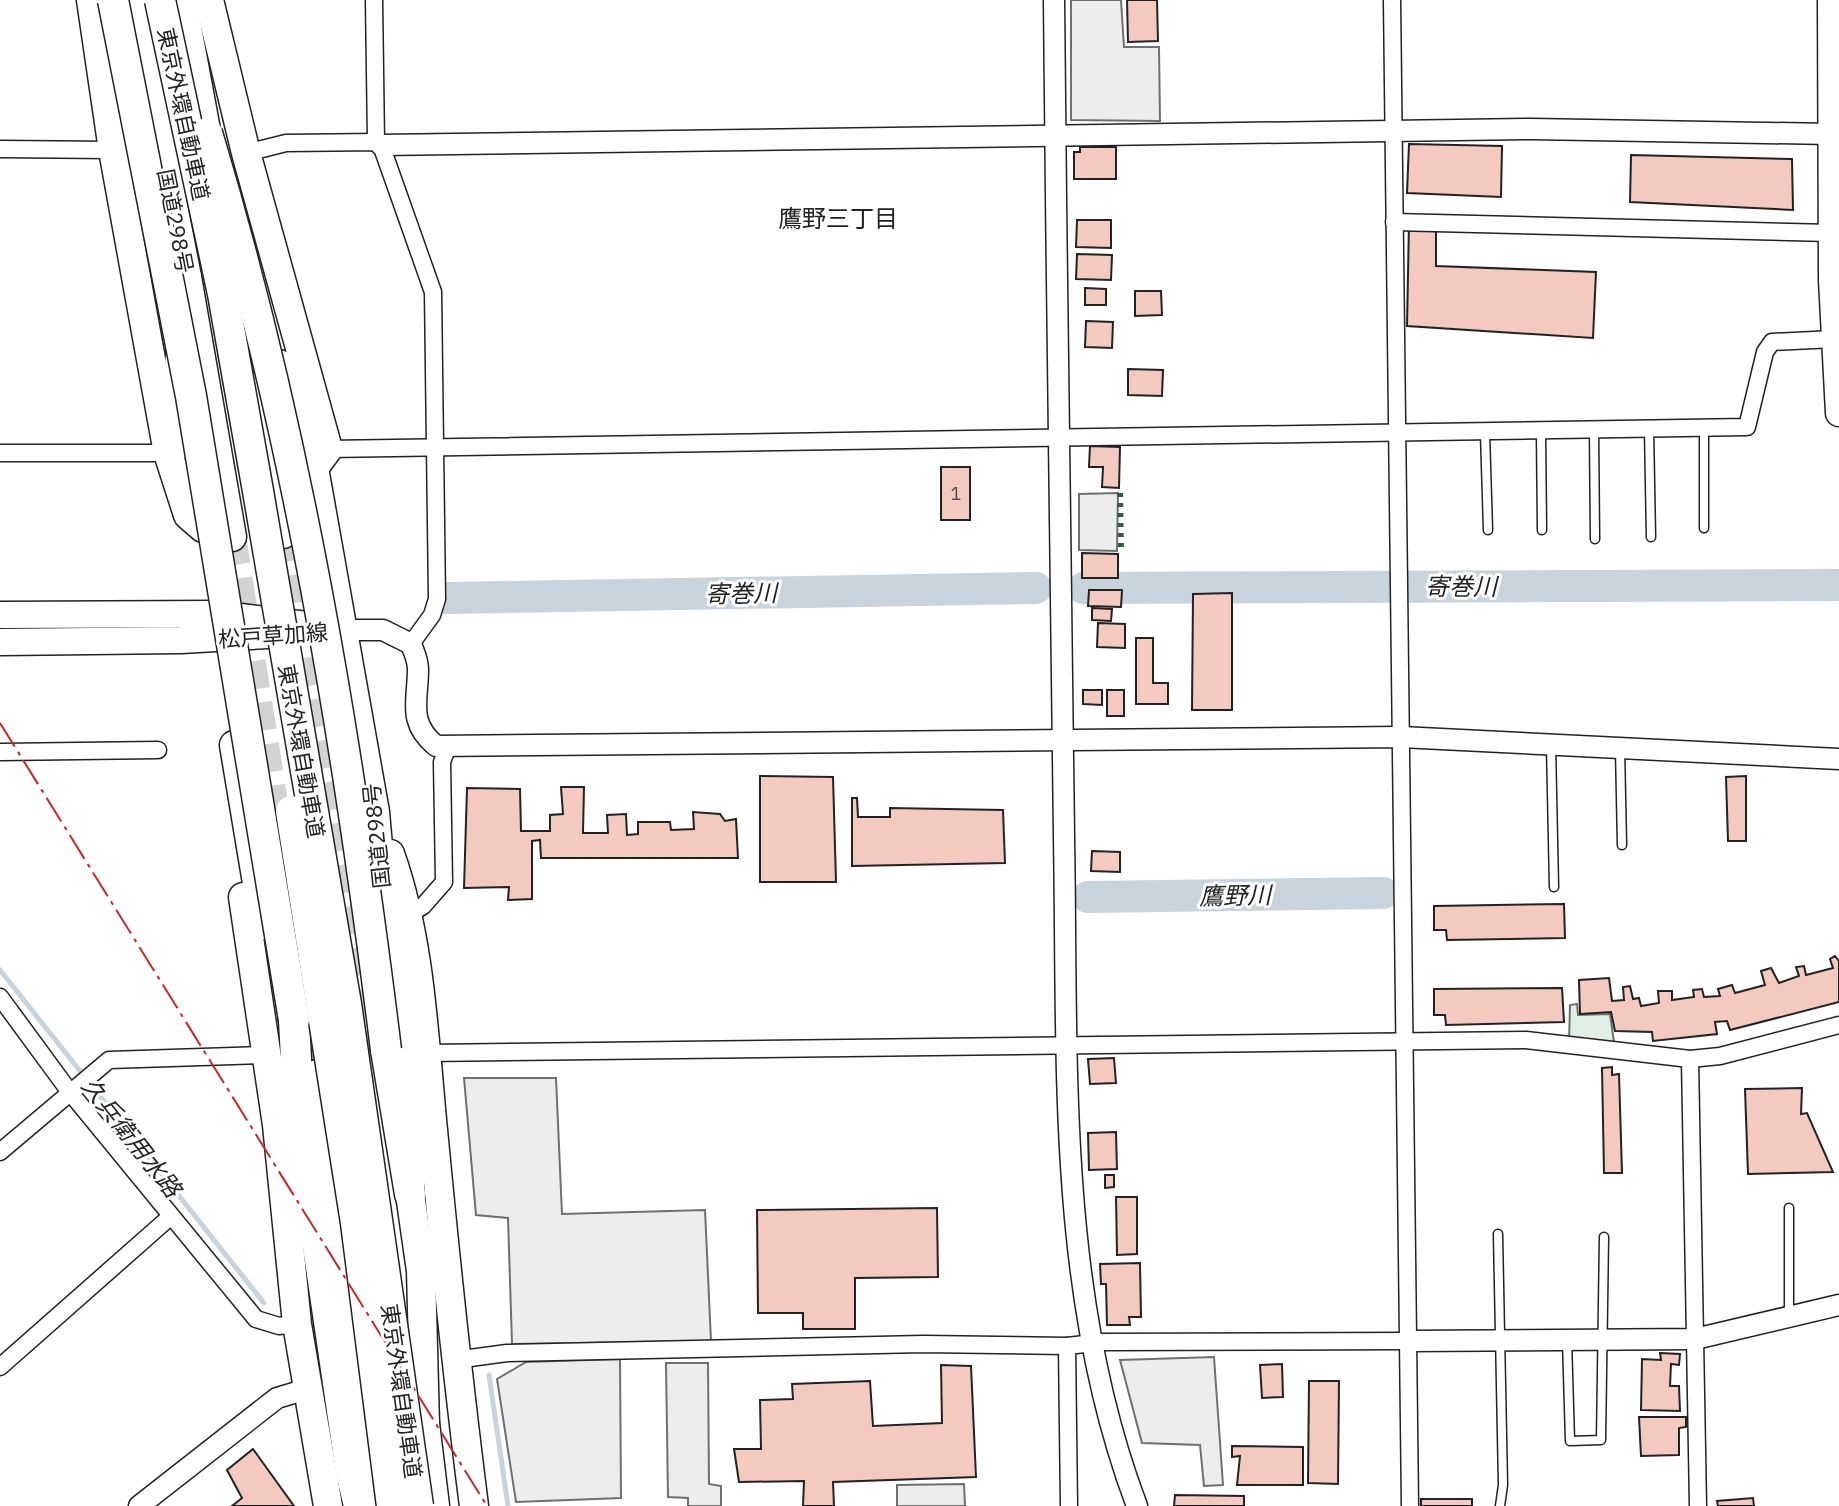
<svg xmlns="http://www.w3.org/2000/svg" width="1839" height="1506" font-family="'IBM Plex Sans','Noto Sans JP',sans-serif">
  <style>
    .green { fill: #e0efe3; stroke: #6f6f6f; stroke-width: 2 }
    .parking { fill: #ededed; stroke: #6f6f6f; stroke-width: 2 }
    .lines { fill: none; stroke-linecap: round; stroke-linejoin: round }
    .stream { stroke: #c7d3dd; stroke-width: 5 }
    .river { stroke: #c7d3dd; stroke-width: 32 }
    .building { fill: #f3c9c0; stroke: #222; stroke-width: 2 }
    .trunk-tunnel { stroke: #d3d3d3; stroke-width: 28; stroke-dasharray: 28 14; stroke-linecap: butt }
    .service-casing { stroke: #222; stroke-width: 11 }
    .minor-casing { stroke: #222; stroke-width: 19 }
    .tertiary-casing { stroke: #222; stroke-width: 23 }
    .primary-casing { stroke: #222; stroke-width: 29 }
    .trunk-casing { stroke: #222; stroke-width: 31 }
    .motorway-casing { stroke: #222; stroke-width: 33 }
    .service { stroke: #fff; stroke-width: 8 }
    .minor { stroke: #fff; stroke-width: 16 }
    .tertiary { stroke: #fff; stroke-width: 20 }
    .primary { stroke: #fff; stroke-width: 26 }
    .trunk { stroke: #fff; stroke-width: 28 }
    .motorway { stroke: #fff; stroke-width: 30 }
    .motorway-bridge-casing { stroke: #222; stroke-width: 33; stroke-linecap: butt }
    .motorway-bridge { stroke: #fff; stroke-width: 30 }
    .hedge { stroke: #2f5e38; stroke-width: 6; stroke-dasharray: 4 6; stroke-linecap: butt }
    .power { stroke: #c62828; stroke-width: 2; stroke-dasharray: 28 6 4 6; stroke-linecap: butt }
    .labels { text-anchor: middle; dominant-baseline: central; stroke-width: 6; stroke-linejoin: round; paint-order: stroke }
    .number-label { font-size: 18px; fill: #564c4a }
    .street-label { font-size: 22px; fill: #222; stroke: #fff }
    .neighbourhood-label { font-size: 24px; fill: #222; stroke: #fff }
    .water-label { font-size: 24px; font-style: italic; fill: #222; stroke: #fff }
  </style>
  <rect width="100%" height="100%" fill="#fff"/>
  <path class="green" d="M1577 1004 1578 1015 1610 1014 1615 1049 1569 1043 1570 1005Z"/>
  <g class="parking">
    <path d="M1071 0H1121L1124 47H1159L1160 121 1071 120Z"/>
    <path d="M1118 493 1117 551 1079 550V494Z"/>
    <path d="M464 1078H556L562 1214 705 1210 711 1341 512 1344 508 1218 476 1215Z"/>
    <path d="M1214 1357 1223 1485 1204 1486 1200 1445 1142 1443 1120 1360Z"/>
    <path d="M620 1359 621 1498 516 1502 497 1379 526 1362Z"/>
    <path d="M666 1363H708L709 1484 721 1486V1506H688V1498L668 1497Z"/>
    <path d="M964 1484 965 1506H897V1485Z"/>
  </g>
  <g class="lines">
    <g class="stream">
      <path d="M0 970 264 1303"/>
      <path d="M489 1375 508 1506"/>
    </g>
    <g class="river">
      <path d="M1083 588 1839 585"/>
      <path d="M446 598 1036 588"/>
      <path d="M1088 897 1383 893"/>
    </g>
  </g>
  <g class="building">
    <path d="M1127 0H1157L1158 41 1128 42Z"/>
    <path d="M1409 144 1502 146 1501 197 1407 193Z"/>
    <path d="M1080 147H1116V179H1074V152H1080Z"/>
    <path d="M1631 155 1792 159 1793 210 1630 202Z"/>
    <path d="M1077 220H1111V248L1076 247Z"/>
    <path d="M1409 223H1436V266L1596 272 1593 338 1407 326Z"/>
    <path d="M1077 254 1112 255 1111 280 1076 279Z"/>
    <path d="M1085 288 1106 289V305H1085Z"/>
    <path d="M1135 291H1161L1162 315 1135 316Z"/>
    <path d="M1086 321 1113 322 1112 348 1085 347Z"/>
    <path d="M1128 369 1163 370 1162 396 1128 395Z"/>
    <path d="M1090 446 1120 447 1119 488 1102 487 1103 467H1089Z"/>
    <rect x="941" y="467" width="29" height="53"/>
    <path d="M1082 553 1118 554V578H1082Z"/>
    <path d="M1089 590H1122L1121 607 1088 606Z"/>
    <path d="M1232 593V710H1192L1193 594Z"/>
    <path d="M1092 608 1112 609 1111 621 1092 620Z"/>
    <path d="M1098 623 1125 624V648L1097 647Z"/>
    <path d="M1136 638H1153V683H1168V704H1136Z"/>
    <path d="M1083 690H1102V705L1083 704Z"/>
    <rect x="1107" y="690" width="17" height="26"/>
    <path d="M760 776 833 777 836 882H760Z"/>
    <path d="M1746 776V841H1728L1726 777Z"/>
    <path d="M561 787H584L583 833H608L607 815 626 814 627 835 638 834V822H670L671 830 694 829 693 812 720 814 725 821 736 819 738 858H541L540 840 532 841V899L508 900 509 887 464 888 467 788 520 789 521 831H550V815L563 814Z"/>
    <path d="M852 798H857L858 817H890V808L1003 810 1005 863 852 866Z"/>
    <path d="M1092 851 1120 852V872L1091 871Z"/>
    <path d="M1564 904 1565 938 1447 940 1446 930H1434V906Z"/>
    <path d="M1835 956 1839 961V1002L1730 1030 1727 1021 1715 1022 1717 1034 1653 1041 1652 1032 1615 1031 1611 1012 1580 1014 1579 980 1609 978 1612 1001 1624 1000 1623 987 1630 986 1633 999 1639 998 1641 1006 1659 1003 1658 991H1672V1000L1694 997 1693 990 1702 989 1704 997 1720 996 1718 989 1732 985 1735 993 1765 985 1761 971 1771 968 1779 983 1799 976 1796 967 1804 966 1806 975 1833 968 1830 959Z"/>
    <path d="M1562 988 1564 1022 1446 1025 1445 1015H1434V989Z"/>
    <path d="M1114 1058 1116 1083 1090 1084 1088 1059Z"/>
    <path d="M1612 1067V1075L1619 1074 1622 1173H1604L1602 1068Z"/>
    <path d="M1802 1088 1801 1114 1807 1113 1833 1172 1748 1174 1745 1089Z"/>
    <path d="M1116 1132 1117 1169 1089 1170 1088 1133Z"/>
    <path d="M1105 1175H1114V1187L1105 1188Z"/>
    <path d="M1116 1197H1137V1254L1117 1255Z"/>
    <path d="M937 1208 938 1277 855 1278V1329H803V1313H758L757 1210Z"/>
    <path d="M1140 1263 1141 1317H1129L1130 1325H1107L1106 1284H1101L1100 1264Z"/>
    <path d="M1660 1353 1680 1354 1679 1365 1671 1364 1670 1386H1679L1680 1411 1641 1410 1642 1359 1661 1360Z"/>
    <path d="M1282 1364 1283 1397 1262 1398 1260 1365Z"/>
    <path d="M941 1365 971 1366 976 1477 833 1482 834 1506H803L804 1481 739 1482 734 1449H761L760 1400 793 1399 792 1384 870 1381 873 1426 942 1423Z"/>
    <path d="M1309 1381H1339L1338 1484 1308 1483Z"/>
    <path d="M1639 1417H1686V1427L1679 1428V1455L1641 1456Z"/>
    <path d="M1232 1446 1303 1447V1485H1237L1240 1456 1232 1457Z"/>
    <path d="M253 1449 294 1506H232L242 1498 227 1470Z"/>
    <path d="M1175 1495 1244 1496V1506H1174Z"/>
    <path d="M1753 1498 1754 1506H1718L1717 1501Z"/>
    <rect x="1421" y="1499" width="51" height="7"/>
  </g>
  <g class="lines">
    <g class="trunk-tunnel">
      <path d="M283 534 374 1066"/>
      <path d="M232 537 290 903"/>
      <path d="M304 991 317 1074"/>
    </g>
    <g class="service-casing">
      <g id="service">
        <path d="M1704 428V528"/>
        <path d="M1649 429 1651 537"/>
        <path d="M1594 430 1595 539"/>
        <path d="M1541 432 1542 530"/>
        <path d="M1485 433 1488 530"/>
        <path d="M1551 745 1554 887"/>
        <path d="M1620 748 1622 845"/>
        <path d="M1789 1208V1316"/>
        <path d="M1498 1234 1503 1485 1500 1506"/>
        <path d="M1567 1340 1570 1441 1601 1440 1604 1237"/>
      </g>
    </g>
    <g class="minor-casing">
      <g id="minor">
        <path d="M374 0 376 142"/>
        <path d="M1392 0 1410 1506"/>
        <path d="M0 149 113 150"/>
        <path d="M246 153 286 143 380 142 433 292 437 599 432 615 411 644"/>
        <path d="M1394 222 1831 233"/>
        <path d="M328 449 1747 427 1765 352 1772 342 1834 339"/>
        <path d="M0 453H168"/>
        <path d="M0 752 158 750"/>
        <path d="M408 915 423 906 444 882 442 762 448 746"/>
        <path d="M0 997 69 1091 256 1319 279 1326 297 1324"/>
        <path d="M426 1053 1526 1040 1690 1059 1720 1056 1839 1025"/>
        <path d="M1690 1059 1698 1506"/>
        <path d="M0 1152 109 1060 265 1055"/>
        <path d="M1067 1346 1069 1506"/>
        <path d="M455 1360 507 1353 923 1344 1067 1346 1103 1342 1410 1341"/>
        <path d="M0 1367 170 1217"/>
      </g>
    </g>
    <g class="tertiary-casing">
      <g id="tertiary">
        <path d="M1054 0C1057 279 1059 558 1064 837 1068 1060 1056 1293 1137 1506"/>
        <path d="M381 145 1531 129 1831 134"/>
        <path d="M345 630H383L411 644C414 652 418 660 418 669 418 701 407 722 436 746L1401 737 1839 759"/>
        <path d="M1410 1341 1695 1339 1839 1305"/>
        <path d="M139 1506 277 1398 307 1389"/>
      </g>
    </g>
    <g class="primary-casing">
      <g id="primary">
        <path d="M1831 0 1832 280 1839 413"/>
        <path d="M0 615 216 614 341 629"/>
        <path d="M0 642 181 640 285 634"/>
      </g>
    </g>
    <g class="trunk-casing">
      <g id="trunk">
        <path d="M91 0 113 150 168 453 188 515 203 528"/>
        <path d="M133 0 187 277 232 537"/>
        <path d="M182 0 211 157"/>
        <path d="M209 0 246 153 328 449 314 468"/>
        <path d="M279 364 314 468 375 812 382 891 410 1095V1194L421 1271 425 1425"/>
        <path d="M254 386 283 534"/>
        <path d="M185 444 176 399 187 277"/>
        <path d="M234 745 264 925"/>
        <path d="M390 854C421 941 424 1039 433 1130 445 1256 458 1381 474 1506"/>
        <path d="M243 897 277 1125 297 1324 328 1506"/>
        <path d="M317 1074 377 1506"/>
        <path d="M295 1096 350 1472 358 1506"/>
        <path d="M423 1407 435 1506"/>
      </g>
    </g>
    <g class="motorway-casing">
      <g id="motorway">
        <path d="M294 1020 299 1117"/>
        <path d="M386 1050 410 1194"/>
      </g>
    </g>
    <use href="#service" class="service"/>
    <use href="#minor" class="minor"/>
    <use href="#tertiary" class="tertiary"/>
    <use href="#primary" class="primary"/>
    <use href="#trunk" class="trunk"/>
    <use href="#motorway" class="motorway"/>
    <g class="motorway-bridge-casing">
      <g id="motorway-bridge">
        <path d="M113 0 191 396 294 1020"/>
        <path d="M160 0 223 294 258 491 346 1004 418 1506"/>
        <path d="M207 133C297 432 348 741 386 1050"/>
        <path d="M291 811 356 1223 392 1506"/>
      </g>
    </g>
    <use href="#motorway-bridge" class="motorway-bridge"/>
    <path class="hedge" d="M1120 493 1121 552"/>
    <path class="power" d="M0 723 487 1506"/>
  </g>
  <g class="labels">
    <g class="number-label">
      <text x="956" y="493">1</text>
    </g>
    <g class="street-label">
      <text transform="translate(184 114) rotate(78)">東京外環自動車道</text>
      <text transform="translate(176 221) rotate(79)">国道298号</text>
      <text transform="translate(273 635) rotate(-4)">松戸草加線</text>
      <text transform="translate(302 751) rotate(80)">東京外環自動車道</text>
      <text transform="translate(376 836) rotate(-96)">国道298号</text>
      <text transform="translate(402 1391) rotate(82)">東京外環自動車道</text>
    </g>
    <g class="neighbourhood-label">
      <text x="838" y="218">鷹野三丁目</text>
    </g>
    <g class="water-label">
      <text x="1461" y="586">寄巻川</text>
      <text transform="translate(741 593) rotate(-1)">寄巻川</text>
      <text transform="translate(1235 895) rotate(-1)">鷹野川</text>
      <text transform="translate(132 1137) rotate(52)">久兵衛用水路</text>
    </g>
  </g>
</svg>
